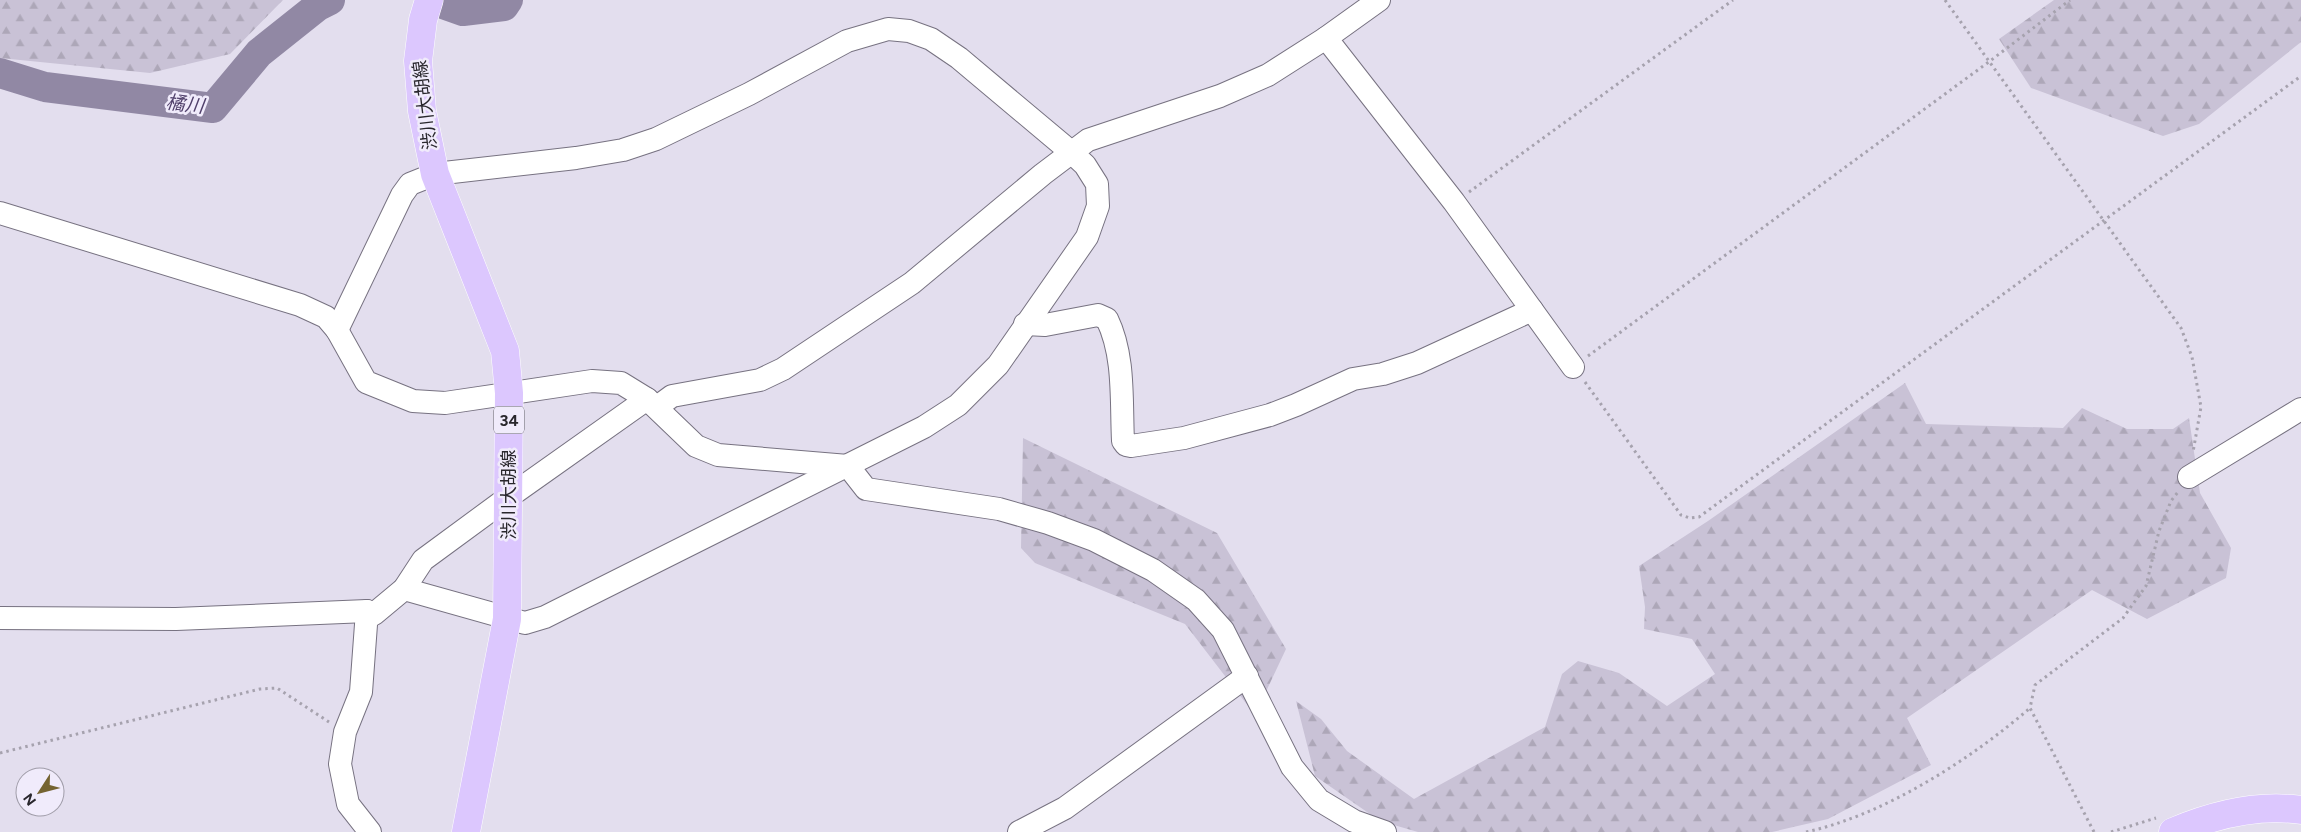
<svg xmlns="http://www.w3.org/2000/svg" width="2301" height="832" font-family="Figtree,'Noto Sans JP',sans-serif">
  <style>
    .forest { fill: url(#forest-firs) }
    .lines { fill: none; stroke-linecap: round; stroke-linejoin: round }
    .river { stroke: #9188a4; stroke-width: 30 }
    .minor-casing { stroke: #777281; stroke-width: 24 }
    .major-casing { stroke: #fff; stroke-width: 29 }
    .path { stroke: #a6a2ae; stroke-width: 3; stroke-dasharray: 2.5 4; stroke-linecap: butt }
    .minor { stroke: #fff; stroke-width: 22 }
    .major { stroke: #dcc7fe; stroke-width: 28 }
    .labels { text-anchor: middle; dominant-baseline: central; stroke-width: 5; stroke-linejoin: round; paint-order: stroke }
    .shield { fill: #f0ebfb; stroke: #65626b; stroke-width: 1 }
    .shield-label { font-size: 16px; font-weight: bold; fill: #29272d }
    .street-label { font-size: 18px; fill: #29272d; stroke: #f0ebfb }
    .water-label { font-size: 19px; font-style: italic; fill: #51416c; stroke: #f0ebfb }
  </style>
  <defs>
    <pattern id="forest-firs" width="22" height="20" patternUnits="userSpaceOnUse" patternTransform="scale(1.25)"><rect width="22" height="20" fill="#c9c2d6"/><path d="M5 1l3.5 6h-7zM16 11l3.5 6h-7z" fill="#ada7b8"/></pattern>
  </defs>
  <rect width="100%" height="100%" fill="#e3deee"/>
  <g class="forest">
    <path d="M0 0H283L230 54 150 73 0 58Z"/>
    <path d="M2054 0H2301V42L2199 124 2163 136 2031 88 1999 39Z"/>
    <path d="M1905 383 1926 424 2063 428 2082 408 2127 429H2173L2189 418 2200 493 2231 548 2226 578 2147 619 2092 590 1907 718 1931 765 1828 819 1772 832H1418L1380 821 1315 776 1296 701 1321 719 1347 751 1414 799 1545 727 1562 674 1578 661 1619 673 1667 706 1715 674 1692 639 1644 629 1645 607 1639 566 1708 521Z"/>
    <path d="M1023 438 1217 533 1286 649 1255 715 1185 624 1035 563 1021 548Z"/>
  </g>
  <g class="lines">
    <g class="river">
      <path d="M432 0 463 11 504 6 508 0"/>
      <path d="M0 73 45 87 213 108 259 53 318 6 330 0"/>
    </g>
    <g class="minor-casing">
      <g id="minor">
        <path d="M1326 38 1454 202 1573 367"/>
        <path d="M0 213 300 305 326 317 337 330 366 382 413 401 445 403 592 381 621 383 647 399 696 446 718 455 848 466 866 489 999 509 1048 523 1094 540 1153 570 1196 600 1223 630 1292 767 1319 800 1354 821 1385 832"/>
        <path d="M1025 324 1045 325 1098 315 1107 319C1125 356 1121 401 1123 441L1126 445 1131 446 1184 438 1270 415 1296 405 1353 379 1383 374 1417 363 1532 310"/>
        <path d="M337 330 402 195 410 184 435 174 576 158 623 150 656 139 749 94 847 41 888 29 909 31 931 39 959 58 1071 152 1085 165 1097 184 1098 206 1087 237 998 365 958 405 924 427 545 617 525 623 404 589"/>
        <path d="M657 407 672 396 760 380 783 369 912 283 1043 174 1088 140 1220 96 1268 75 1326 38 1379 0"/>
        <path d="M2189 477 2301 409"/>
        <path d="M367 611 361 692 345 732 340 764 348 804 370 832"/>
        <path d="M0 618 176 619 367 611 374 614 404 589 423 560 510 496 647 399"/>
        <path d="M1019 832 1065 808 1247 676"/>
      </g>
    </g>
    <g class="major-casing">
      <g id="major">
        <path d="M429 0 423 20 418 61 422 111 435 174 505 351 509 393 507 619 466 832"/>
        <path d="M2173 832C2213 815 2258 804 2301 810"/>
      </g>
    </g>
    <g class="path">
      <path d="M1945 0 2181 328 2192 357 2201 407 2193 452"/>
      <path d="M1469 192 1733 0"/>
      <path d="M1588 356 1990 61 2070 0"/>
      <path d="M1585 382 1681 515 1690 518 1699 517 2301 76"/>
      <path d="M0 753 260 689 277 688 329 722"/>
      <path d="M1806 832C1884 815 1970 760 2030 708"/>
      <path d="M2094 832 2030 708 2035 685 2123 618 2146 586 2159 531 2171 501 2178 492"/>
      <path d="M2111 832 2156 818"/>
    </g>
    <use href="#minor" class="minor"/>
    <use href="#major" class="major"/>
  </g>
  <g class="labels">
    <rect class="shield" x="494" y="406.5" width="30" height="27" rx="4"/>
    <g class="shield-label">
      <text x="509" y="420">34</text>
    </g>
    <g class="street-label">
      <text transform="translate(425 105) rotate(-97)">渋川大胡線</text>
      <text transform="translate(509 495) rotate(-90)">渋川大胡線</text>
    </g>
    <g class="water-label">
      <text transform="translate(185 104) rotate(7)">橘川</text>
    </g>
  </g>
  <g transform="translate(40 792) rotate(234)"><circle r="24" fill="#f0ebfb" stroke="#a09da9"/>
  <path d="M0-4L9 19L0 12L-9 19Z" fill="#746331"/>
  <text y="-8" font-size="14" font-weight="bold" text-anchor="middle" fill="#29272d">N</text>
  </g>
</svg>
